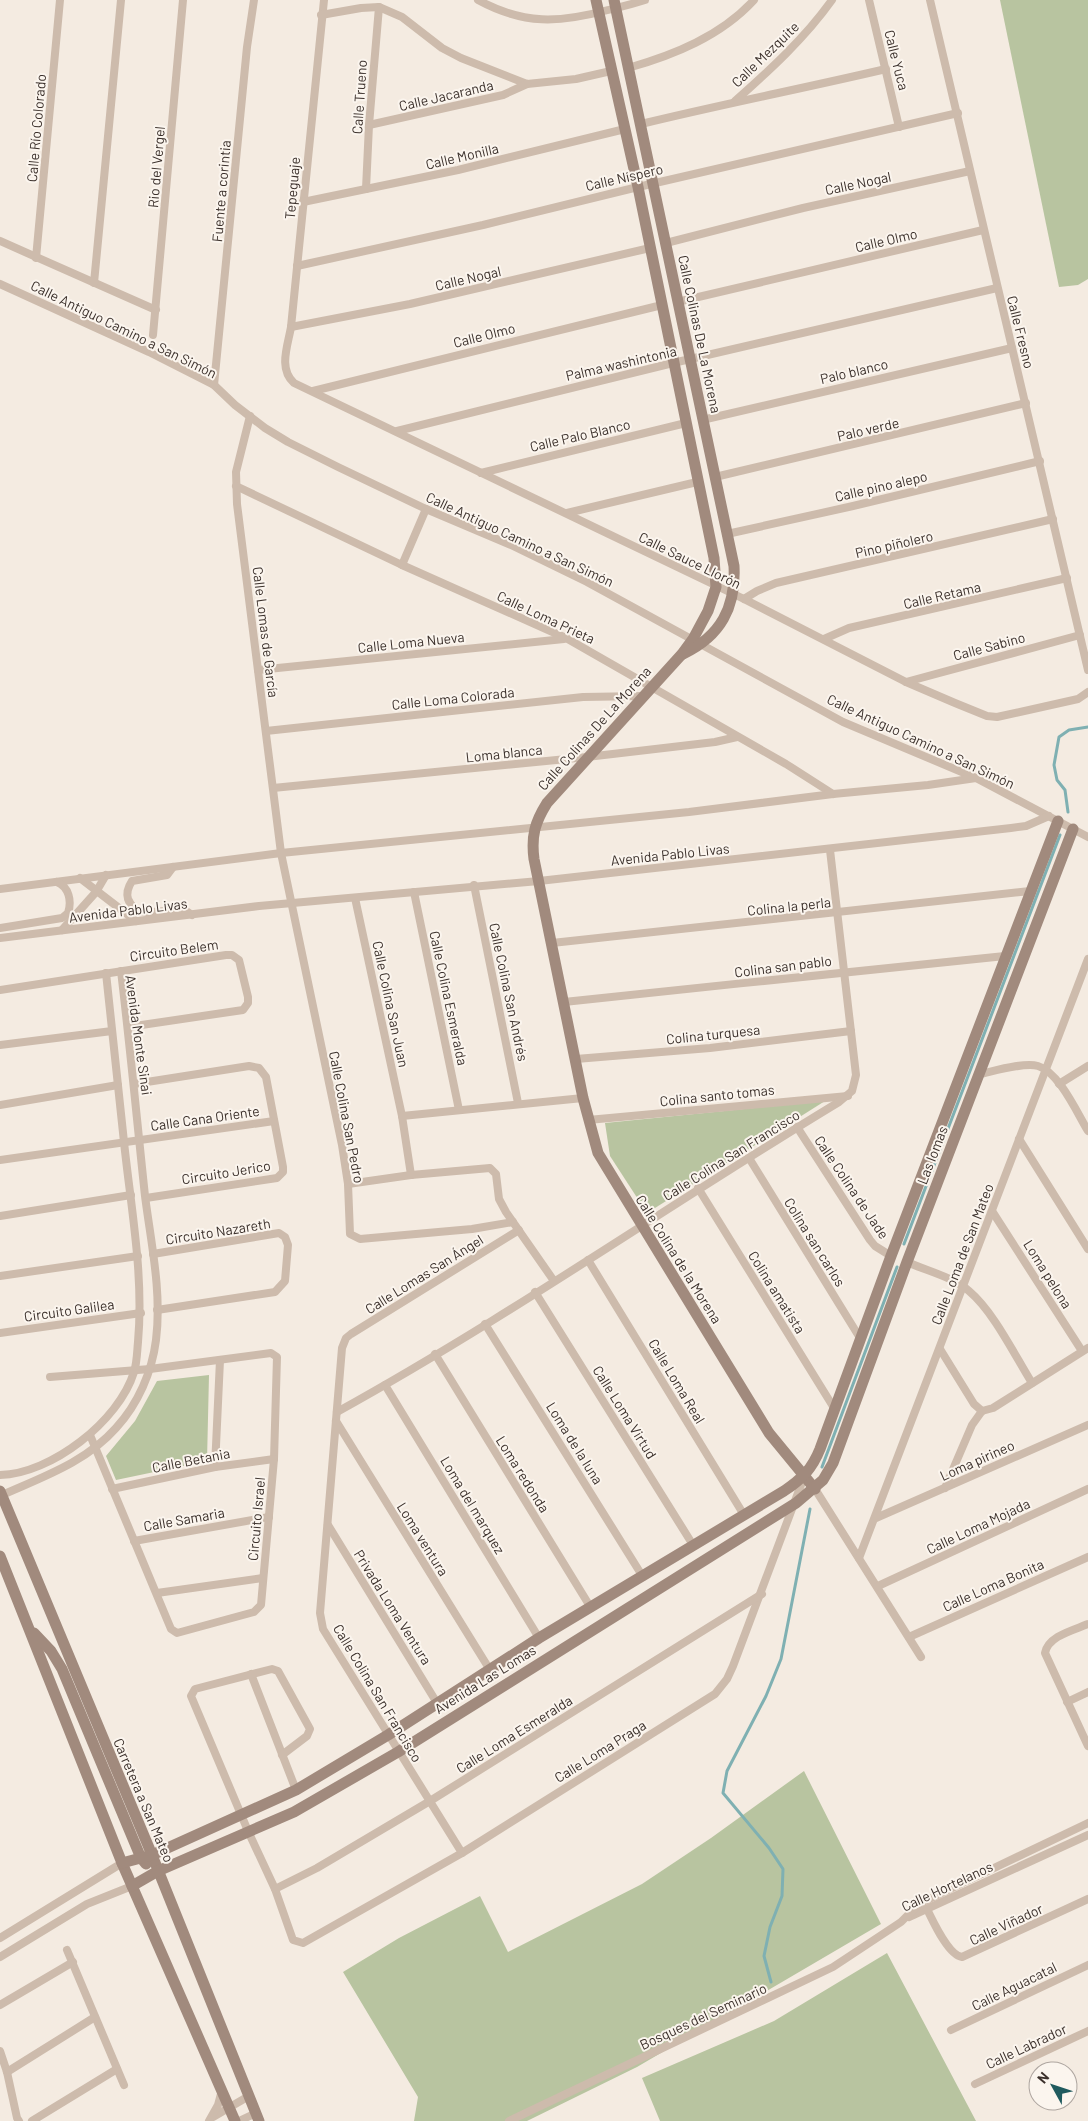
<svg xmlns="http://www.w3.org/2000/svg" width="1088" height="2121" font-family="Barlow,sans-serif">
  <style>
    .green { fill: #b8c4a0 }
    .lines { fill: none; stroke-linecap: round; stroke-linejoin: round }
    .stream { stroke: #7fb0b2; stroke-width: 3 }
    .street { stroke: #cdbbac; stroke-width: 8 }
    .secondary { stroke: #a18a7d; stroke-width: 11 }
    .labels { text-anchor: middle; dominant-baseline: central; stroke-width: 4; stroke-linejoin: round; paint-order: stroke }
    .street-label { font-size: 14px; fill: #3b302b; stroke: #fbf5ee }
  </style>
  <rect width="100%" height="100%" fill="#f4ebe1"/>
  <g class="green">
    <path d="M1000 0H1088V279L1078 285 1059 287Z"/>
    <path d="M825 1101 647 1213 610 1156 605 1123Z"/>
    <path d="M209 1375 207 1461 116 1480 106 1456 135 1421 157 1381Z"/>
    <path d="M804 1771 881 1924 637 2067 527 2121H414L418 2097 343 1972 399 1938 480 1896 508 1952 642 1884 711 1838Z"/>
    <path d="M887 1953 976 2121H660L642 2078 774 2021Z"/>
  </g>
  <g class="lines">
    <g class="stream">
      <path d="M1068 812 1065 790 1057 780 1054 765 1059 737 1069 730 1088 727"/>
      <path d="M904 1244 1060 835"/>
      <path d="M822 1467 897 1267"/>
      <path d="M771 1982 764 1956 770 1927 782 1896 783 1869 769 1848 723 1793 727 1771 766 1696 781 1659 810 1509"/>
    </g>
    <g class="street">
      <path d="M324 0 291 327C288 345 278 369 294 383L744 599 906 682 955 703 987 716 997 717 1078 699 1088 692"/>
      <path d="M478 0C524 25 559 23 608 10 620 7 633 4 645 0"/>
      <path d="M869 0 899 127"/>
      <path d="M930 0 1088 670"/>
      <path d="M321 15 361 8 379 7 402 17 442 48 461 58 527 84 576 79 611 71"/>
      <path d="M628 68C674 55 721 36 754 0"/>
      <path d="M735 101C770 70 805 38 832 0"/>
      <path d="M641 124C723 104 805 88 886 69"/>
      <path d="M369 125 503 95 527 84"/>
      <path d="M366 189 369 125 379 7"/>
      <path d="M303 202 458 170 625 129"/>
      <path d="M0 241 156 310"/>
      <path d="M666 243 803 208 970 171"/>
      <path d="M36 258 60 0"/>
      <path d="M297 266 483 225 638 187 958 113"/>
      <path d="M94 283 121 0"/>
      <path d="M0 284 149 352 214 385 235 405 265 428 288 442 338 467 426 509 511 545 587 582 843 722 976 778 1088 837"/>
      <path d="M677 302 983 230"/>
      <path d="M291 327 410 304 650 248"/>
      <path d="M153 335 183 0"/>
      <path d="M214 385 247 47 254 0"/>
      <path d="M313 391 662 305"/>
      <path d="M250 416 236 472 237 504 281 853 342 1145 348 1184 350 1234 360 1239 472 1229 513 1222"/>
      <path d="M702 420 1012 348"/>
      <path d="M397 431 673 363 997 288"/>
      <path d="M481 473 686 423"/>
      <path d="M715 477 1026 403"/>
      <path d="M236 486 402 565 566 638 786 764 833 794"/>
      <path d="M567 513 697 482"/>
      <path d="M727 534 853 506 1040 461"/>
      <path d="M402 565 426 509"/>
      <path d="M744 599 757 591 776 583 1053 519"/>
      <path d="M824 639 849 628 1067 578"/>
      <path d="M258 670 564 639"/>
      <path d="M906 682 1080 635"/>
      <path d="M266 731 583 697 643 696"/>
      <path d="M273 788 587 757 715 742 737 737"/>
      <path d="M173 867 167 875 132 881C128 887 126 892 128 899 136 920 166 910 182 908L192 915"/>
      <path d="M80 878 136 921"/>
      <path d="M474 885 518 1103"/>
      <path d="M0 889 281 853 689 812 833 794 928 785 976 778"/>
      <path d="M414 892 459 1110"/>
      <path d="M355 898 402 1116 411 1175"/>
      <path d="M0 928 62 918 68 913C72 901 69 887 57 882"/>
      <path d="M62 930 96 892 106 875"/>
      <path d="M0 938 259 906 539 881 1011 828 1026 826 1049 816"/>
      <path d="M552 943 1030 891"/>
      <path d="M0 990 226 955H232L239 960 248 997V1003L243 1010 128 1027"/>
      <path d="M564 1002C711 987 858 970 1005 956"/>
      <path d="M0 1045 112 1031"/>
      <path d="M576 1059 710 1048 851 1031"/>
      <path d="M980 1074C994 1071 1024 1062 1038 1066 1059 1072 1077 1113 1088 1131"/>
      <path d="M134 1084 249 1066 259 1068 266 1077 283 1167V1172L277 1178 146 1198"/>
      <path d="M1059 1084 1088 1066"/>
      <path d="M0 1105 118 1085"/>
      <path d="M402 1116 583 1098"/>
      <path d="M588 1120 848 1096"/>
      <path d="M797 1127 870 1240 875 1246 891 1256"/>
      <path d="M1019 1139 1088 1249"/>
      <path d="M749 1158 860 1338"/>
      <path d="M0 1160 274 1121"/>
      <path d="M348 1184 411 1175 490 1168 496 1174 499 1199 506 1212 554 1281"/>
      <path d="M698 1188 834 1408"/>
      <path d="M992 1211 1082 1351"/>
      <path d="M0 1216 131 1195"/>
      <path d="M153 1254 279 1233 285 1237 288 1245 285 1281 275 1292 157 1310"/>
      <path d="M588 1260 744 1515"/>
      <path d="M907 1262C927 1271 953 1277 969 1291 994 1312 1015 1356 1032 1383"/>
      <path d="M0 1276 138 1256"/>
      <path d="M535 1292 693 1545"/>
      <path d="M485 1324 643 1577"/>
      <path d="M0 1333 141 1313"/>
      <path d="M940 1349 974 1404 982 1411"/>
      <path d="M435 1354 591 1608"/>
      <path d="M50 1377 150 1369 271 1353 277 1357 274 1459 261 1605 254 1612 177 1633 171 1629 90 1435"/>
      <path d="M385 1385 539 1638"/>
      <path d="M982 1411 993 1408 1088 1348"/>
      <path d="M337 1412C509 1317 670 1204 839 1102L852 1091 856 1075 830 850"/>
      <path d="M336 1421 490 1670"/>
      <path d="M215 1467 220 1360"/>
      <path d="M0 1475C51 1474 119 1421 134 1372 137 1363 137 1352 138 1342 144 1275 131 1209 124 1142 118 1086 112 1029 106 973"/>
      <path d="M945 1488 972 1425 982 1411"/>
      <path d="M112 1489 215 1467 274 1459"/>
      <path d="M815 1489 921 1657"/>
      <path d="M0 1496C42 1477 85 1463 116 1428 138 1404 152 1372 156 1340 162 1292 151 1243 145 1196 137 1121 130 1046 121 971"/>
      <path d="M876 1518 1088 1425"/>
      <path d="M328 1525 437 1703"/>
      <path d="M134 1541 269 1517"/>
      <path d="M859 1558 1088 959"/>
      <path d="M878 1586 1088 1489"/>
      <path d="M157 1593 263 1578"/>
      <path d="M1088 1624C1074 1630 1048 1636 1045 1653L1088 1746"/>
      <path d="M909 1637 1088 1557"/>
      <path d="M251 1674 296 1790"/>
      <path d="M1067 1702 1088 1692"/>
      <path d="M282 1755 307 1736 310 1729 278 1671 272 1669 195 1689 191 1696 248 1831 275 1889 293 1940 303 1943 462 1853 715 1694 727 1679 733 1666 804 1477"/>
      <path d="M462 1853 323 1629 320 1613 342 1348 346 1338 351 1334 519 1230"/>
      <path d="M275 1889 317 1868 430 1801 762 1594"/>
      <path d="M927 1909C933 1921 948 1955 962 1957L1088 1899"/>
      <path d="M909 1917 1088 1835"/>
      <path d="M0 1938 122 1863"/>
      <path d="M67 1950 124 2085"/>
      <path d="M0 1957 87 1904 132 1886"/>
      <path d="M0 2005 73 1962"/>
      <path d="M951 2030 1088 1965"/>
      <path d="M0 2051 7 2072 17 2118 19 2121"/>
      <path d="M7 2072 95 2017"/>
      <path d="M975 2084 1088 2031"/>
      <path d="M213 2117 249 2096"/>
      <path d="M32 2121 117 2069"/>
      <path d="M209 2121 218 2105 222 2090"/>
      <path d="M239 2121 256 2113"/>
      <path d="M509 2121 833 1967 901 1922 919 1904 1088 1823"/>
    </g>
    <g class="secondary">
      <path d="M596 0 638 187 714 558 716 587 708 611 693 639 682 654 547 803C535 822 531 836 534 859L583 1098 598 1153 769 1433 815 1489"/>
      <path d="M614 0 734 566C736 607 721 636 683 654"/>
      <path d="M0 1491 152 1855 259 2121"/>
      <path d="M0 1556 122 1863 235 2121"/>
      <path d="M34 1633 51 1651 62 1669 141 1858 146 1864"/>
      <path d="M122 1863 152 1855 296 1790 388 1735 539 1638 784 1491C802 1479 812 1469 820 1449L891 1256 1058 821"/>
      <path d="M132 1886 158 1871 294 1812 398 1752 796 1503 823 1480 833 1463 907 1262 1073 829"/>
    </g>
  </g>
  <g class="labels">
    <g class="street-label">
      <text transform="translate(765 54) rotate(-44)">Calle Mezquite</text>
      <text transform="translate(897 60) rotate(76)">Calle Yuca</text>
      <text transform="translate(446 95) rotate(-13)">Calle Jacaranda</text>
      <text transform="translate(359 97) rotate(-86)">Calle Trueno</text>
      <text transform="translate(36 128) rotate(-85)">Calle Río Colorado</text>
      <text transform="translate(462 156) rotate(-13)">Calle Monilla</text>
      <text transform="translate(156 167) rotate(-85)">Rio del Vergel</text>
      <text transform="translate(624 177) rotate(-13)">Calle Níspero</text>
      <text transform="translate(858 183) rotate(-12)">Calle Nogal</text>
      <text transform="translate(292 188) rotate(-85)">Tepeguaje</text>
      <text transform="translate(221 191) rotate(-85)">Fuente a corintia</text>
      <text transform="translate(886 240) rotate(-13)">Calle Olmo</text>
      <text transform="translate(468 278) rotate(-13)">Calle Nogal</text>
      <text transform="translate(124 329) rotate(26)">Calle Antiguo Camino a San Simón</text>
      <text transform="translate(1021 332) rotate(76)">Calle Fresno</text>
      <text transform="translate(700 334) rotate(78)">Calle Colinas De La Morena</text>
      <text transform="translate(484 335) rotate(-14)">Calle Olmo</text>
      <text transform="translate(621 363) rotate(-13)">Palma washintonia</text>
      <text transform="translate(854 371) rotate(-13)">Palo blanco</text>
      <text transform="translate(868 429) rotate(-13)">Palo verde</text>
      <text transform="translate(580 435) rotate(-13)">Calle Palo Blanco</text>
      <text transform="translate(881 486) rotate(-13)">Calle pino alepo</text>
      <text transform="translate(520 539) rotate(25)">Calle Antiguo Camino a San Simón</text>
      <text transform="translate(894 544) rotate(-13)">Pino piñolero</text>
      <text transform="translate(690 560) rotate(26)">Calle Sauce Llorón</text>
      <text transform="translate(942 595) rotate(-13)">Calle Retama</text>
      <text transform="translate(546 617) rotate(25)">Calle Loma Prieta</text>
      <text transform="translate(266 632) rotate(83)">Calle Lomas de García</text>
      <text transform="translate(411 642) rotate(-6)">Calle Loma Nueva</text>
      <text transform="translate(989 646) rotate(-15)">Calle Sabino</text>
      <text transform="translate(453 698) rotate(-6)">Calle Loma Colorada</text>
      <text transform="translate(594 728) rotate(-48)">Calle Colinas De La Morena</text>
      <text transform="translate(921 741) rotate(25)">Calle Antiguo Camino a San Simón</text>
      <text transform="translate(504 753) rotate(-6)">Loma blanca</text>
      <text transform="translate(670 854) rotate(-6)">Avenida Pablo Livas</text>
      <text transform="translate(789 906) rotate(-6)">Colina la perla</text>
      <text transform="translate(128 910) rotate(-7)">Avenida Pablo Livas</text>
      <text transform="translate(174 950) rotate(-8)">Circuito Belem</text>
      <text transform="translate(783 966) rotate(-7)">Colina san pablo</text>
      <text transform="translate(509 992) rotate(78)">Calle Colina San Andrés</text>
      <text transform="translate(449 998) rotate(78)">Calle Colina Esmeralda</text>
      <text transform="translate(391 1004) rotate(78)">Calle Colina San Juan</text>
      <text transform="translate(713 1034) rotate(-6)">Colina turquesa</text>
      <text transform="translate(139 1035) rotate(82)">Avenida Monte Sinai</text>
      <text transform="translate(717 1095) rotate(-6)">Colina santo tomas</text>
      <text transform="translate(347 1117) rotate(79)">Calle Colina San Pedro</text>
      <text transform="translate(205 1118) rotate(-8)">Calle Cana Oriente</text>
      <text transform="translate(731 1155) rotate(-32)">Calle Colina San Francisco</text>
      <text transform="translate(932 1155) rotate(-69)">Las lomas</text>
      <text transform="translate(226 1172) rotate(-9)">Circuito Jerico</text>
      <text transform="translate(852 1187) rotate(56)">Calle Colina de Jade</text>
      <text transform="translate(218 1231) rotate(-9)">Circuito Nazareth</text>
      <text transform="translate(815 1242) rotate(58)">Colina san carlos</text>
      <text transform="translate(962 1254) rotate(-69)">Calle Loma de San Mateo</text>
      <text transform="translate(679 1259) rotate(58)">Calle Colina de la Morena</text>
      <text transform="translate(424 1274) rotate(-32)">Calle Lomas San Ángel</text>
      <text transform="translate(1048 1274) rotate(58)">Loma pelona</text>
      <text transform="translate(777 1292) rotate(58)">Colina amatista</text>
      <text transform="translate(69 1310) rotate(-8)">Circuito Galilea</text>
      <text transform="translate(677 1381) rotate(59)">Calle Loma Real</text>
      <text transform="translate(625 1412) rotate(58)">Calle Loma Virtud</text>
      <text transform="translate(575 1443) rotate(58)">Loma de la luna</text>
      <text transform="translate(191 1460) rotate(-11)">Calle Betania</text>
      <text transform="translate(977 1460) rotate(-24)">Loma pirineo</text>
      <text transform="translate(523 1474) rotate(58)">Loma redonda</text>
      <text transform="translate(473 1505) rotate(59)">Loma del marquez</text>
      <text transform="translate(184 1519) rotate(-10)">Calle Samaria</text>
      <text transform="translate(256 1519) rotate(-85)">Circuito Israel</text>
      <text transform="translate(978 1526) rotate(-25)">Calle Loma Mojada</text>
      <text transform="translate(423 1539) rotate(58)">Loma ventura</text>
      <text transform="translate(993 1585) rotate(-24)">Calle Loma Bonita</text>
      <text transform="translate(393 1607) rotate(58)">Privada Loma Ventura</text>
      <text transform="translate(485 1679) rotate(-32)">Avenida Las Lomas</text>
      <text transform="translate(378 1693) rotate(59)">Calle Colina San Francisco</text>
      <text transform="translate(514 1734) rotate(-32)">Calle Loma Esmeralda</text>
      <text transform="translate(600 1751) rotate(-32)">Calle Loma Praga</text>
      <text transform="translate(144 1800) rotate(67)">Carretera a San Mateo</text>
      <text transform="translate(947 1886) rotate(-25)">Calle Hortelanos</text>
      <text transform="translate(1006 1924) rotate(-25)">Calle Viñador</text>
      <text transform="translate(1014 1986) rotate(-26)">Calle Aguacatal</text>
      <text transform="translate(703 2016) rotate(-25)">Bosques del Seminario</text>
      <text transform="translate(1026 2046) rotate(-25)">Calle Labrador</text>
    </g>
  </g>
  <g transform="translate(1053 2086) rotate(310)"><circle r="24" fill="#fbf5ee" stroke="#aea6a0"/>
  <path d="M0-4L9 19L0 12L-9 19Z" fill="#1f5a5e"/>
  <text y="-8" font-size="14" font-weight="bold" text-anchor="middle" fill="#3b302b">N</text>
  </g>
</svg>
